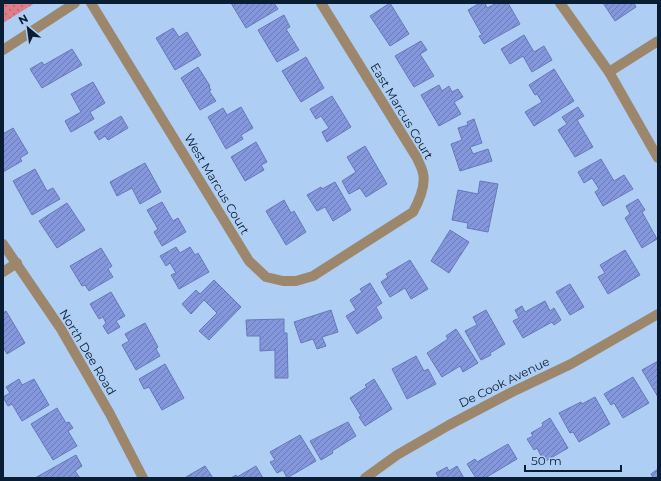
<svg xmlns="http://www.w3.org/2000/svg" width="661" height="481" font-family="Montserrat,sans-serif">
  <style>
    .park { fill: url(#park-dots) }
    .building { fill: url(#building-hatch); stroke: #6778ba }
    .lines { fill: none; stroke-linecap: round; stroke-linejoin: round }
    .minor { stroke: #9d876c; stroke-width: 10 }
    .labels { text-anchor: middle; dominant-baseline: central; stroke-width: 3; stroke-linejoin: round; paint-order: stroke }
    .street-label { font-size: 12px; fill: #091e34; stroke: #aecef3 }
  </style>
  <defs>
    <pattern id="park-dots" width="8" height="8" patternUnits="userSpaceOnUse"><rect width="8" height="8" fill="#dc7d89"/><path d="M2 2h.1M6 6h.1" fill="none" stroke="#b16671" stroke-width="1.8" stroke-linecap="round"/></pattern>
    <pattern id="building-hatch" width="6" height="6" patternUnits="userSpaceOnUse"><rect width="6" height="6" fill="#8597dc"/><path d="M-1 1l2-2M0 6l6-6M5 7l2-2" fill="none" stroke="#6b7bb3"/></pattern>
  </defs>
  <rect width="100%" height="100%" fill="#aecef3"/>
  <path class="park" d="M3 3H35L3 23Z"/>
  <g class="building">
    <path d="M231 3H274L278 9 246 28Z"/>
    <path d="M390 3 409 34 390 46 370 16Z"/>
    <path d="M480 3H485L487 8 497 3H508L520 24 484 44 479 36 482 35 468 10Z"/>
    <path d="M603 3H634L636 7 615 21Z"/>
    <path d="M284 15 290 27 286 29 299 50 277 62 258 30Z"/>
    <path d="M173 28 179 37 187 32 201 55 175 70 156 38Z"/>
    <path d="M524 35 534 52 544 46 552 60 532 72 523 56 510 64 501 49Z"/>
    <path d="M421 41 427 50 420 54 434 76 414 87 395 56Z"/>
    <path d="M72 49 82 65 42 88 30 69 42 62 44 65Z"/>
    <path d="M306 57 324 88 301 102 282 71Z"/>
    <path d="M198 67 210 86 209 87 211 90 209 91 216 101 200 110 181 78Z"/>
    <path d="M554 69 574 101 534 126 525 112 542 102 537 94 535 95 529 85Z"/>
    <path d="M93 82 105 103 90 112 94 119 71 132 65 121 81 112 71 94Z"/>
    <path d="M439 85 442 91 449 86 452 92 458 89 463 97 454 102 461 114 439 126 421 95Z"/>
    <path d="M332 96 351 127 327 142 322 132 329 128 321 116 316 119 310 109Z"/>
    <path d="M241 107 253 128 241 135 243 139 226 149 208 117 223 108 227 115Z"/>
    <path d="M578 107 584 116 577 120 593 147 575 157 558 130 567 124 562 117Z"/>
    <path d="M121 116 128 128 108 140 105 136 99 140 94 132Z"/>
    <path d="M474 119 482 143 470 147 473 154 488 149 492 161 460 171 451 144 462 140 458 128 468 125 467 122Z"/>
    <path d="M13 128 28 153 20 158 22 161 3 172V134Z"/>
    <path d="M256 142 267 162 261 165 264 170 245 181 231 157Z"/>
    <path d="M365 146 387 184 366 197 360 188 349 194 342 181 356 172 347 157Z"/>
    <path d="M601 159 614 181 624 175 633 189 603 206 595 192 599 189 592 178 584 183 578 172Z"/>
    <path d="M145 163 161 192 140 204 132 188 117 196 110 182Z"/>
    <path d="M35 169 47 191 53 188 60 199 32 215 13 181Z"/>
    <path d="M480 181 498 184 488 232 467 228 468 223 452 220 458 190 478 194Z"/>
    <path d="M335 182 351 210 333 221 325 207 317 211 307 195 321 187 322 189Z"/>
    <path d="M638 199 645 210 642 212 657 239 642 248 625 218 630 214 626 206Z"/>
    <path d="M284 200 291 213 294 211 306 232 286 245 266 211Z"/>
    <path d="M162 202 173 221 178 218 186 232 162 246 154 232 158 229 147 210Z"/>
    <path d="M67 203 85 230 57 248 39 221Z"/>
    <path d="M450 230 469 242 449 273 431 261Z"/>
    <path d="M176 247 180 253 190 247 195 255 198 253 209 272 179 289 171 275 176 273 170 263 166 266 160 256Z"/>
    <path d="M101 248 112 266 108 269 113 277 89 291 85 285 82 286 70 266Z"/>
    <path d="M625 250 640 275 608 294 598 277 605 273 600 265Z"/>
    <path d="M410 260 428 289 411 299 405 288 390 297 381 282 388 277 386 274Z"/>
    <path d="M214 280 241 307 209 340 199 331 217 313 204 300 191 314 182 304 196 290 200 294Z"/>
    <path d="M370 283 382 303 376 307 382 318 357 334 346 316 356 310 350 300 362 292 360 289Z"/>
    <path d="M570 284 584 307 570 315 556 292Z"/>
    <path d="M111 292 125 316 116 321 120 327 108 334 103 326 106 323 103 317 99 319 90 304Z"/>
    <path d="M545 301 550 311 554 308 561 320 554 325 552 322 523 338 513 321 519 318 515 310 522 306 525 312Z"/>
    <path d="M331 310 338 332 322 337 326 346 317 349 313 339 301 343 294 322Z"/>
    <path d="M486 310 505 344 490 353 491 355 481 360 465 331 477 325 473 317Z"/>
    <path d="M6 311 25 343 7 354 3 347V313Z"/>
    <path d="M284 319V333H287L288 378H275V350L260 351V336H247L246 320Z"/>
    <path d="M145 323 158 347 156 349 160 356 136 370 122 345 129 341 125 334Z"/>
    <path d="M456 329 478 363 463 372 460 366 442 377 427 353 448 339 446 336Z"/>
    <path d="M416 356 424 371 428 369 436 384 407 399 392 369Z"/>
    <path d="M658 361V397L642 370Z"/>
    <path d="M165 364 184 398 162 410 149 387 144 389 139 379Z"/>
    <path d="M633 377 649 403 623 418 614 403 611 405 604 394Z"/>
    <path d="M19 379 22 385 34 379 49 405 22 421 12 404 8 406 3 397 10 393 6 387Z"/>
    <path d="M374 379 392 409 365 426 359 417 361 416 350 398 367 387 365 385Z"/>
    <path d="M595 397 610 424 579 442 573 432 570 433 559 413 581 402 582 404Z"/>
    <path d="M57 408 66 423 69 422 73 428 68 431 77 446 53 460 31 424Z"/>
    <path d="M550 418 568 448 544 462 537 448 534 450 527 439 533 436 531 433 543 426 542 423Z"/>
    <path d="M348 422 356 436 332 451 333 453 321 460 310 441Z"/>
    <path d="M300 435 316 461 287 478 283 470 277 473 270 462 275 460 270 452Z"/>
    <path d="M508 444 517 459 485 478H476L467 464 475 459 477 462Z"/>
    <path d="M76 455 82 466 75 471 80 478H35Z"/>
    <path d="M205 466 213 478H187L186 477Z"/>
    <path d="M256 466 263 478H231L236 475 237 477Z"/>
    <path d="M457 466 464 478H439L436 473 447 467 449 471Z"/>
    <path d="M658 469V478H653L651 474Z"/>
  </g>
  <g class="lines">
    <g class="minor">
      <path d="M91 3 249 261 266 277 283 281H296L313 276 413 212C419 201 426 186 423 173 422 168 419 163 417 158L321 3"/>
      <path d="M560 3 609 72 658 158"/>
      <path d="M3 50 75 3"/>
      <path d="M609 72 658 41"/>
      <path d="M3 244 61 329 110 414 143 478"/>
      <path d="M3 272 17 263"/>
      <path d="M365 478 397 455 449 425 512 392 571 364 658 314"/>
    </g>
  </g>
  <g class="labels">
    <g class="street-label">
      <text transform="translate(402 111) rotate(59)">East Marcus Court</text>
      <text transform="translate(217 184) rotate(59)">West Marcus Court</text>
      <text transform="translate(88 352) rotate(59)">North Dee Road</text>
      <text transform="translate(504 382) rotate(-26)">De Cook Avenue</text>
    </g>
  </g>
  <rect width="661" height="481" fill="none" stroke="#091e34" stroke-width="8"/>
  <g transform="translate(28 28) rotate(331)" stroke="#aecef3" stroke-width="3" paint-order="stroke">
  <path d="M0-3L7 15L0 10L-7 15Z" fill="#091e34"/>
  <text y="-6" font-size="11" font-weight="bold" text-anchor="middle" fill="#091e34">N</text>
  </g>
  <path d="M525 465v6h96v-6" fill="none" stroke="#091e34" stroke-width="2"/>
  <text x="531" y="465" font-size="12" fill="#091e34" stroke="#aecef3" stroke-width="3" paint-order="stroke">50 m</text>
</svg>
